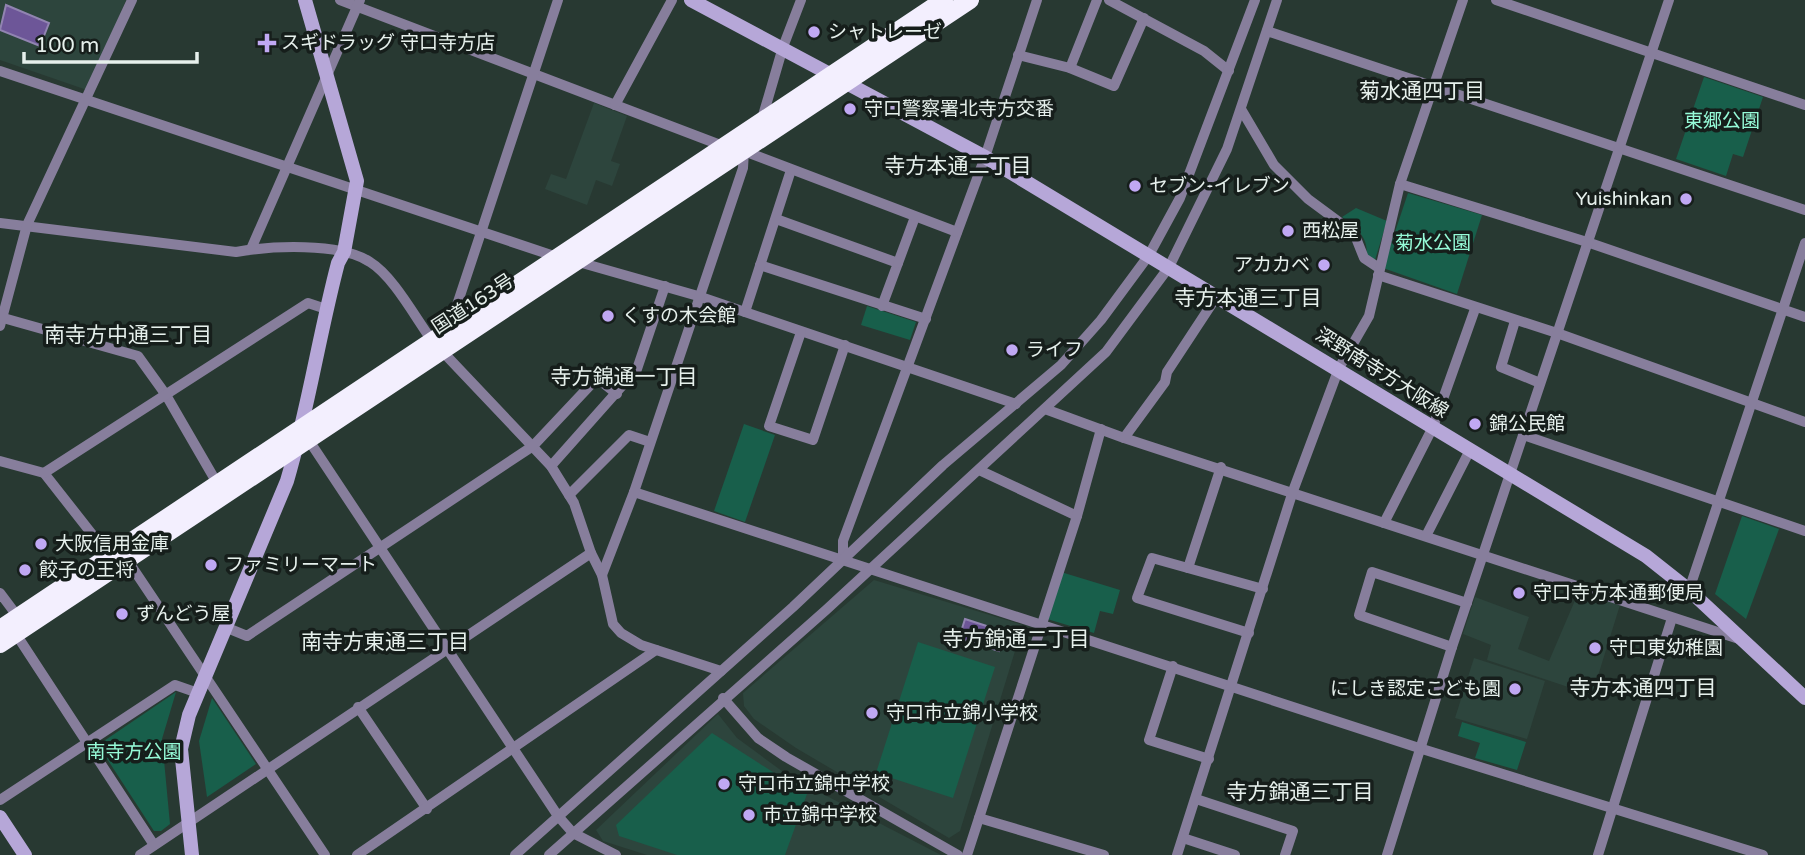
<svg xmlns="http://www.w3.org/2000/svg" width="1805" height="855" font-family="'Varela Round','Noto Sans JP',sans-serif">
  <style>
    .built { fill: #2d453d }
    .green { fill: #185f4b }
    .water { fill: #6d5698; stroke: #9184b1; stroke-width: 2 }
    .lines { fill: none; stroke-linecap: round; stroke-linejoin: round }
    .street { stroke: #877e9c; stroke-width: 10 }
    .secondary { stroke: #b6a7d8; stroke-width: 14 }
    .highway { stroke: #f3effe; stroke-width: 18 }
    .poi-dot { fill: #c0a8f3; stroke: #161e1b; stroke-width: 2.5 }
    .labels { text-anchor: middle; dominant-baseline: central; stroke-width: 7; stroke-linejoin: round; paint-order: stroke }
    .poi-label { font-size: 19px; fill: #e6f0ec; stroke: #161e1b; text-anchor: start }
    .park-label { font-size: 19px; fill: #96fbd8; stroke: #161e1b }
    .street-label { font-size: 19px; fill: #e6f0ec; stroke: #161e1b }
    .neighbourhood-label { font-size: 21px; fill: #e6f0ec; stroke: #161e1b }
  </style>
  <rect width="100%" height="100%" fill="#283932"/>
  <g class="built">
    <path d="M0 0H126L87 90 0 60Z"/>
    <path d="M594 103 627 116 611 161 620 164 612 186 596 180 587 205 545 189 551 174 566 179Z"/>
    <path d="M874 580 1023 625 960 831 949 838 796 748 754 719 744 706 743 693Z"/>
    <path d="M1579 591 1620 605 1592 695 1487 660 1491 645 1463 634 1475 597 1529 617 1518 649 1549 661Z"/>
    <path d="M1474 658 1545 681 1527 739 1455 718Z"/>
    <path d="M718 714 737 738 790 777 941 855H647L603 841 596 830Z"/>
  </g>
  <g class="green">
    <path d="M1704 77 1763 97 1743 157 1733 154 1726 176 1676 159Z"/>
    <path d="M1408 193 1482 215 1457 294 1383 268Z"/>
    <path d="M1356 208 1387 221 1375 260 1366 256C1370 238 1355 227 1342 217Z"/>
    <path d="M867 306 916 322 910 340 861 325Z"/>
    <path d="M744 424 775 435 745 522 714 511Z"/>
    <path d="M1742 516 1779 529 1746 619 1715 594Z"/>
    <path d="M1061 572 1120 590 1113 614 1100 611 1094 633 1047 619Z"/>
    <path d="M918 642 995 667 953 798 876 773Z"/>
    <path d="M176 692 162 739 170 824 161 831H154L98 745Z"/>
    <path d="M212 698 256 764 207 797 199 741Z"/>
    <path d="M1462 722 1526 742 1517 770 1475 758 1480 743 1458 736Z"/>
    <path d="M712 733 807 794 785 855H677L619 836 616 825Z"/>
  </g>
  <g class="water">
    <path d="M6 5 49 23 40 46 0 30Z"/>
    <path d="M965 619 1005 632 999 651 959 638Z"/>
  </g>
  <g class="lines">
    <g class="street">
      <path d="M340 0 723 146"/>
      <path d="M1109 0 1204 51 1229 71"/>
      <path d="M1496 0 1805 105"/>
      <path d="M1267 31 1805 210"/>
      <path d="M1018 55 1070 68 1114 86 1144 18"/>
      <path d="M1070 68 1097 0"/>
      <path d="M0 71 557 257"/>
      <path d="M615 105 672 0"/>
      <path d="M1241 109 1274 165 1308 199 1354 233 1364 258 1379 268"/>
      <path d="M762 119 783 47 801 0"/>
      <path d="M1400 184 1587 242 1805 317"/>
      <path d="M776 219 898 263 882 306"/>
      <path d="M0 223 236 252C270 246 340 242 370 262 393 276 415 317 431 339"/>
      <path d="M251 249 360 0"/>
      <path d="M575 261 698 296 1016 404"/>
      <path d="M898 263 915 217"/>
      <path d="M760 265 926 319"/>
      <path d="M1378 275 1557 333 1805 422"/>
      <path d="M745 312 791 170"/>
      <path d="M0 317 138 356 166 395 217 483"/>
      <path d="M1515 321 1501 367 1540 383"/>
      <path d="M0 326 27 225 132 0"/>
      <path d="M450 326 558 0"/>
      <path d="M801 332 769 426 813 440 845 345"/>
      <path d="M441 350 551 466 574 503 591 553 602 575 613 624 621 633 641 645 721 671"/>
      <path d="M1045 409 1124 438 1739 639"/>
      <path d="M1523 435 1805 531"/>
      <path d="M306 436 558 816 573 833 616 855"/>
      <path d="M1124 438 1165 382 1167 372 1217 296"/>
      <path d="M0 461 44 473 110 557"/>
      <path d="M551 466 630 377 635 375 665 286"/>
      <path d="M979 470 1077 516"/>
      <path d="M44 473 308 303 326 309"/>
      <path d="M634 492 1419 748 1763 855"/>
      <path d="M569 495 629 435 650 442"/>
      <path d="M1384 523 1433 427 1475 309"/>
      <path d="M1426 536 1470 450"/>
      <path d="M843 560V541L985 157 1037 0"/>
      <path d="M124 561H128L325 855"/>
      <path d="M1188 568 1221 467"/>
      <path d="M602 575 634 492 743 168 744 151 957 232"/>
      <path d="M1689 590 1805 243"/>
      <path d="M0 593 18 617"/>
      <path d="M225 627 247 636 533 446 597 378 617 394"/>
      <path d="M1249 633 1137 598 1152 558 1263 589"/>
      <path d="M16 634 154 845"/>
      <path d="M1452 647 1359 615 1372 572 1467 603"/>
      <path d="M1173 666 1149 740 1209 759"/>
      <path d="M723 698 758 738 786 757 958 855"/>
      <path d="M358 707 427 809"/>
      <path d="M1196 799 1293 831 1285 855"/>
      <path d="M0 800 175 685 198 693"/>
      <path d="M979 818 1104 855"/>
      <path d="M1183 838 1235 855"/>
      <path d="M140 855 591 553"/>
      <path d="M357 855 656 650"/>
      <path d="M515 855 793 607 943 465 1061 365 1101 320 1149 255 1180 198 1255 0"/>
      <path d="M549 855 826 610 1106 352 1169 267 1227 149 1277 0"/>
      <path d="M967 855 1077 516 1101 429"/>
      <path d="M1177 855 1293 491 1339 368 1369 316 1400 184 1463 0"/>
      <path d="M1387 855 1452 647 1669 0"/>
      <path d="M1598 855 1672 618"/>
    </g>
    <g class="secondary">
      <path d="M691 0 985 157 1646 556 1689 590 1805 698"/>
      <path d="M0 817 25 855"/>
      <path d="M192 855 181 749 189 715 287 481C308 410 319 335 338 263L344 252 357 181 305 0"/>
    </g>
    <g class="highway">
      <path d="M0 629 944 0"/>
      <path d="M0 644 970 0"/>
    </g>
  </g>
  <g class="poi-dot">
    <circle cx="814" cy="32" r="7"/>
    <path d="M263.5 32.5h7v7h7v7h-7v7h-7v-7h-7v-7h7z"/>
    <circle cx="850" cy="109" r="7"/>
    <circle cx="1135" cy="186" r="7"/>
    <circle cx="1686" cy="199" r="7"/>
    <circle cx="1288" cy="231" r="7"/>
    <circle cx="1324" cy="265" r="7"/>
    <circle cx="608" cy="316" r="7"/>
    <circle cx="1012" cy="350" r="7"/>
    <circle cx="1475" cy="424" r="7"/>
    <circle cx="41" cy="544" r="7"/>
    <circle cx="211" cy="565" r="7"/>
    <circle cx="25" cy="570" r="7"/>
    <circle cx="1519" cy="593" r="7"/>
    <circle cx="122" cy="614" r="7"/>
    <circle cx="1595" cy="648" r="7"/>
    <circle cx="1515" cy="689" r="7"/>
    <circle cx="872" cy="713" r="7"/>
    <circle cx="724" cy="784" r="7"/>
    <circle cx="749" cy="815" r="7"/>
  </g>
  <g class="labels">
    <g class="poi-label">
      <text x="828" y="32">シャトレーゼ</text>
      <text x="281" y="43">スギドラッグ 守口寺方店</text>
      <text x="864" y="109">守口警察署北寺方交番</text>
      <text x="1149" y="186">セブン-イレブン</text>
      <text x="1672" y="199" text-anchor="end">Yuishinkan</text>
      <text x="1302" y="231">西松屋</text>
      <text x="1310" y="265" text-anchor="end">アカカベ</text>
      <text x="622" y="316">くすの木会館</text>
      <text x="1026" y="350">ライフ</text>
      <text x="1489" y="424">錦公民館</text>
      <text x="55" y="544">大阪信用金庫</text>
      <text x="225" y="565">ファミリーマート</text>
      <text x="39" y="570">餃子の王将</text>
      <text x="1533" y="593">守口寺方本通郵便局</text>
      <text x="136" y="614">ずんどう屋</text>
      <text x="1609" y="648">守口東幼稚園</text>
      <text x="1501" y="689" text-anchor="end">にしき認定こども園</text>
      <text x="886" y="713">守口市立錦小学校</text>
      <text x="738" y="784">守口市立錦中学校</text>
      <text x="763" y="815">市立錦中学校</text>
    </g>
    <g class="park-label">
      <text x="1722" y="121">東郷公園</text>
      <text x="1433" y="243">菊水公園</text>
      <text x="134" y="752">南寺方公園</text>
    </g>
    <g class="street-label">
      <text transform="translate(473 304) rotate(-33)">国道163号</text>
      <text transform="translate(1382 373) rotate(32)">深野南寺方大阪線</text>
    </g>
    <g class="neighbourhood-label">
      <text x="1422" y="91">菊水通四丁目</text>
      <text x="958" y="166">寺方本通二丁目</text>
      <text x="1248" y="298">寺方本通三丁目</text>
      <text x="128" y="335">南寺方中通三丁目</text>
      <text x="624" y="377">寺方錦通一丁目</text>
      <text x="1016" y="639">寺方錦通二丁目</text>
      <text x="385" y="642">南寺方東通三丁目</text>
      <text x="1643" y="688">寺方本通四丁目</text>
      <text x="1300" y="792">寺方錦通三丁目</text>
    </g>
  </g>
  <path d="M24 52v10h173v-10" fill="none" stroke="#e6f0ec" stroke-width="3.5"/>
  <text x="35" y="52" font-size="21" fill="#e6f0ec" stroke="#161e1b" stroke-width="5" paint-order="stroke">100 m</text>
</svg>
